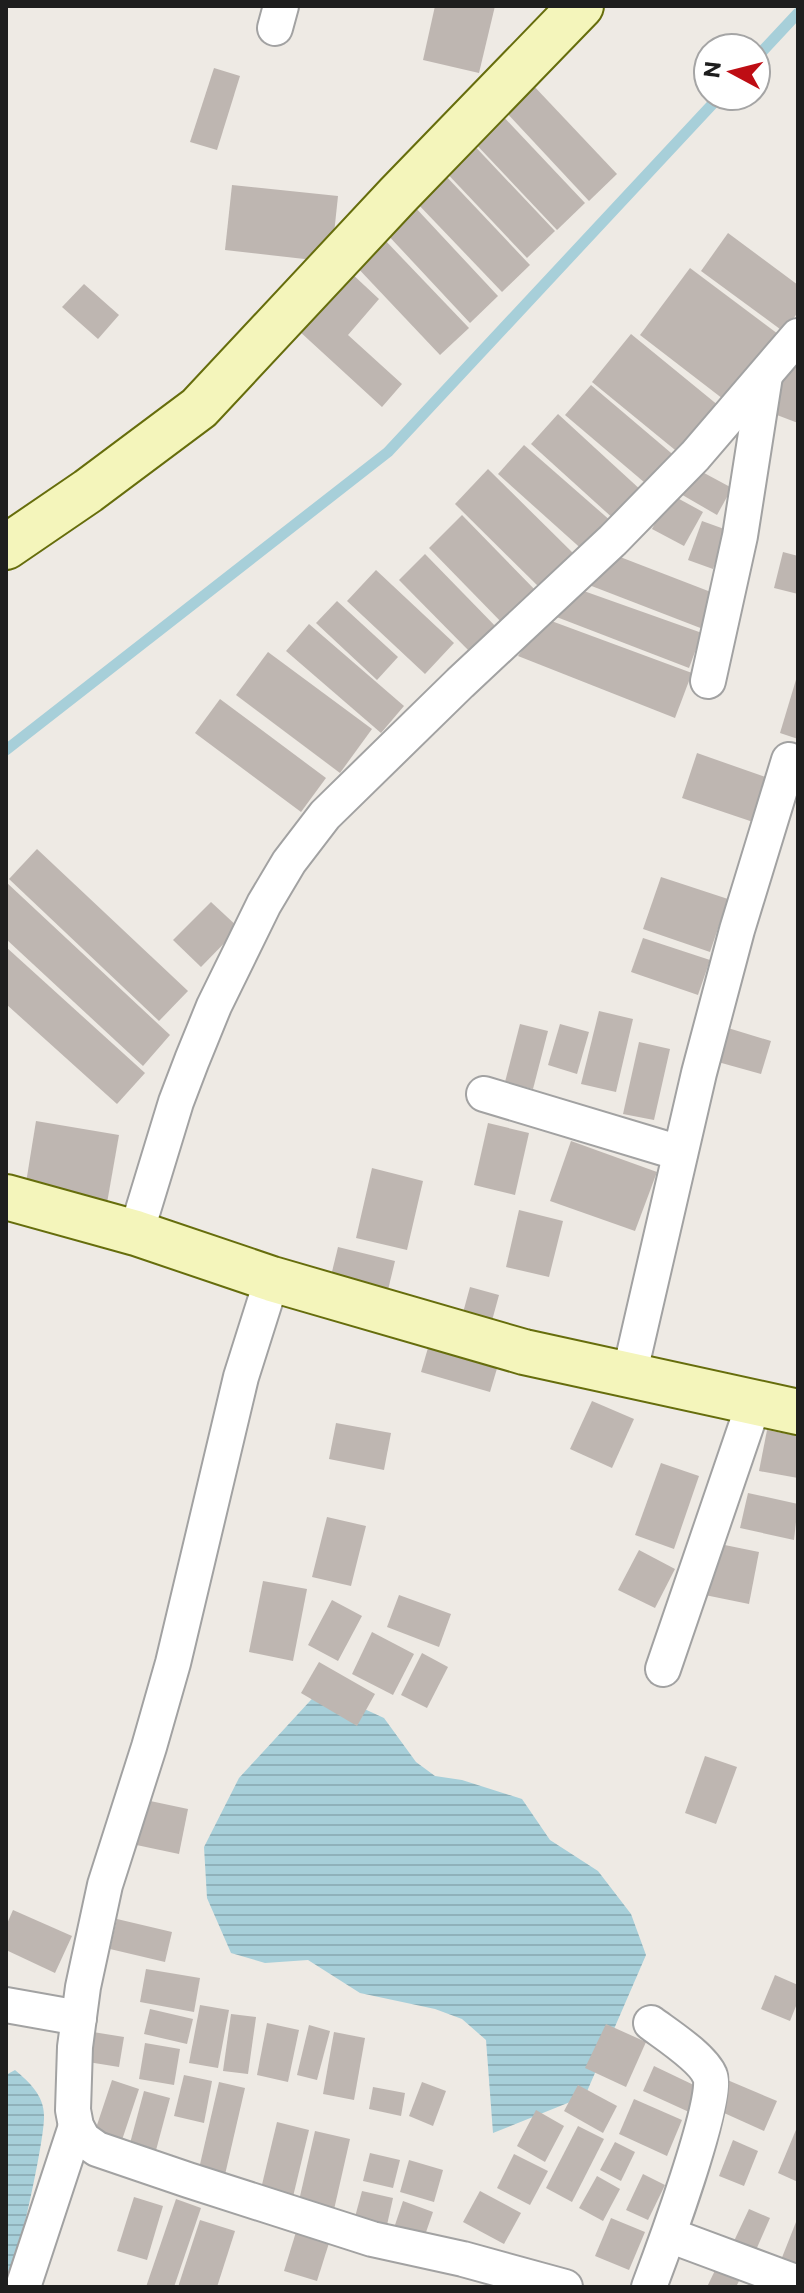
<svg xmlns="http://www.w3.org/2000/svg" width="804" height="2293" font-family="Commissioner,sans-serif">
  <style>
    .water { fill: url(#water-rules) }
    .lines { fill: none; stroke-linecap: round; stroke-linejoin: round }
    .stream { stroke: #a7cfd9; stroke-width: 11 }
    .building { fill: #beb6b1 }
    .street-casing { stroke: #a2a2a2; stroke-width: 38 }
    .secondary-casing { stroke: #666d0c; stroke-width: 48 }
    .street { stroke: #fff; stroke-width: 34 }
    .secondary { stroke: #f4f5bb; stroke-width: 44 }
  </style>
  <defs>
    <pattern id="water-rules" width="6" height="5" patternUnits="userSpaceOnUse" patternTransform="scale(2)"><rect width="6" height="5" fill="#a7cfd9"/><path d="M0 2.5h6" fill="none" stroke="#8fb1ba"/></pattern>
  </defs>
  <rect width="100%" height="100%" fill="#eeeae4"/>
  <g class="water">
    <path d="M321 1689 384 1718 416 1762 435 1776 462 1780 522 1799 550 1840 598 1871 631 1914 646 1955 585 2096 493 2133 486 2040 462 2019 435 2009 360 1993 308 1960 265 1963 231 1953 207 1898 204 1847 239 1778Z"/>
    <path d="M15 2070C29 2082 44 2095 44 2116 45 2139 16 2271 6 2287V2075Z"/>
  </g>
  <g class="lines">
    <g class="stream">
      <path d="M756 58 798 13"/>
      <path d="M6 750 388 452 720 96"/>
    </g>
  </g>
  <g class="building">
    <path d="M435 6H495L479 73 423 60Z"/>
    <path d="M214 68 240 76 217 150 190 142Z"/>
    <path d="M531 83 617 174 589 201 504 110Z"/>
    <path d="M499 112 585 203 557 230 471 139Z"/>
    <path d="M469 140 555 231 527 258 441 167Z"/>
    <path d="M444 174 530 265 502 292 415 201Z"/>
    <path d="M232 185 338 196 331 262 225 250Z"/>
    <path d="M413 205 498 296 470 323 385 232Z"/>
    <path d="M728 233 798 285V312L784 332 701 271Z"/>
    <path d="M382 237 469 328 440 355 354 264Z"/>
    <path d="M690 268 778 334 727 402 640 335Z"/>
    <path d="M350 272 379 299 348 335 402 384 382 407 298 330Z"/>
    <path d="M84 284 119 315 98 339 62 307Z"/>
    <path d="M631 334 719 406 680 454 592 382Z"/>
    <path d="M790 358 798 361V423L769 412Z"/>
    <path d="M591 385 677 458 651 488 565 415Z"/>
    <path d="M558 414 643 492 616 521 531 444Z"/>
    <path d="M524 445 612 522 586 553 498 474Z"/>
    <path d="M693 467 732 488 717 515 679 493Z"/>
    <path d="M488 469 576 556 543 591 455 504Z"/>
    <path d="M670 494 703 512 684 546 652 529Z"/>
    <path d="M462 515 539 594 506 627 429 548Z"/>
    <path d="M702 521 727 530 713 569 688 560Z"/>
    <path d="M783 552 798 556V594L774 588Z"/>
    <path d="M425 554 501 632 475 657 399 580Z"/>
    <path d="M615 555 716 594 703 629 589 585Z"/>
    <path d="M376 570 454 643 425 674 347 601Z"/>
    <path d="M581 590 702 633 689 668 554 616Z"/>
    <path d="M337 601 398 657 377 680 316 623Z"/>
    <path d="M546 619 692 673 675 718 518 656Z"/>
    <path d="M309 624 404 706 381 733 286 651Z"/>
    <path d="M268 652 372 729 340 773 236 695Z"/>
    <path d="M798 673V739L780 733Z"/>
    <path d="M220 699 326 778 301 812 195 733Z"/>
    <path d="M697 753 771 779 756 823 682 798Z"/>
    <path d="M37 849 188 991 159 1021 9 879Z"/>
    <path d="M661 877 728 899 710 952 643 929Z"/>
    <path d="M6 882 170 1035 143 1066 6 939Z"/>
    <path d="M211 902 239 928 201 967 173 940Z"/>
    <path d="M643 938 710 960 698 995 631 972Z"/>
    <path d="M6 947 145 1073 117 1104 6 1004Z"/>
    <path d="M599 1011 633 1019 616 1092 581 1084Z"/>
    <path d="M520 1024 548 1031 533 1089 505 1082Z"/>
    <path d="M560 1024 589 1032 577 1074 548 1065Z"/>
    <path d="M728 1028 771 1041 761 1074 718 1062Z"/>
    <path d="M639 1042 670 1049 654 1120 623 1114Z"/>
    <path d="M36 1121 119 1135 107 1203 25 1189Z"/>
    <path d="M488 1123 529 1133 515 1195 474 1185Z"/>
    <path d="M571 1141 657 1172 635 1231 550 1201Z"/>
    <path d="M372 1168 423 1181 407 1250 356 1238Z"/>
    <path d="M519 1210 563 1221 549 1277 506 1267Z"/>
    <path d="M338 1247 395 1261 387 1294 330 1280Z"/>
    <path d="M470 1287 499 1295 490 1328 461 1320Z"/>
    <path d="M432 1334 501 1355 490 1392 421 1372Z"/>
    <path d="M592 1401 634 1419 612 1468 570 1449Z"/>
    <path d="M336 1423 391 1433 384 1470 329 1459Z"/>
    <path d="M767 1430 798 1436V1478L759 1471Z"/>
    <path d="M661 1463 699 1476 674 1549 635 1535Z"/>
    <path d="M748 1493 798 1504 794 1540 740 1528Z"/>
    <path d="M327 1517 366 1526 351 1586 312 1577Z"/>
    <path d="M710 1542 759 1552 749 1604 700 1594Z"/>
    <path d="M639 1550 675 1569 655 1608 618 1590Z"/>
    <path d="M263 1581 307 1589 293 1661 249 1652Z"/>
    <path d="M399 1595 451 1614 439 1647 387 1627Z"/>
    <path d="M332 1600 362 1616 338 1661 308 1645Z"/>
    <path d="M372 1632 414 1654 393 1695 352 1674Z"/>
    <path d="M422 1653 448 1667 427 1708 401 1695Z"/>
    <path d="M319 1662 375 1694 357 1726 301 1693Z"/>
    <path d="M705 1756 737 1767 716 1824 685 1813Z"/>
    <path d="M136 1798 188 1809 179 1854 127 1843Z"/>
    <path d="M13 1910 72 1936 55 1973 6 1950V1926Z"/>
    <path d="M117 1919 172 1932 165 1962 110 1949Z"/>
    <path d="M146 1969 200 1978 194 2012 140 2002Z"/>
    <path d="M775 1975 798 1985V2001L790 2021 761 2009Z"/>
    <path d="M200 2005 229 2010 218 2068 189 2063Z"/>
    <path d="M150 2009 193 2019 187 2044 144 2034Z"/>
    <path d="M231 2014 256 2017 248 2074 223 2071Z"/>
    <path d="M267 2023 299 2030 288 2082 257 2075Z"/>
    <path d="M606 2024 646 2042 626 2087 585 2068Z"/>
    <path d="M309 2025 330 2031 317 2080 297 2075Z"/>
    <path d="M93 2032 124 2037 119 2067 88 2062Z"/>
    <path d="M334 2032 365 2038 354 2100 323 2094Z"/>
    <path d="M145 2043 180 2049 174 2085 139 2079Z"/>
    <path d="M654 2066 700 2088 689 2112 643 2091Z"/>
    <path d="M184 2075 212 2081 204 2123 174 2116Z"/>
    <path d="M725 2079 777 2101 764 2131 713 2108Z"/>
    <path d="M112 2080 139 2089 121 2143 94 2134Z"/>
    <path d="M219 2082 245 2088 224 2179 198 2173Z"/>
    <path d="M422 2082 446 2091 433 2126 409 2116Z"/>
    <path d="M578 2085 617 2106 603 2133 564 2111Z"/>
    <path d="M373 2087 405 2093 401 2116 369 2109Z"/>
    <path d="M144 2091 170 2098 155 2154 129 2147Z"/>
    <path d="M634 2099 682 2120 667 2156 619 2134Z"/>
    <path d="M536 2110 564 2126 545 2162 517 2146Z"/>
    <path d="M277 2122 309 2130 292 2201 260 2193Z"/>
    <path d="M798 2125V2182L778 2173Z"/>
    <path d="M578 2126 604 2139 572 2202 546 2188Z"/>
    <path d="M315 2131 350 2139 333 2214 298 2205Z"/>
    <path d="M733 2140 758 2151 744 2186 719 2176Z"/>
    <path d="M615 2142 635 2152 621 2181 600 2170Z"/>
    <path d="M370 2153 400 2160 393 2188 363 2181Z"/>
    <path d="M514 2154 548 2171 530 2205 497 2188Z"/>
    <path d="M409 2160 443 2170 434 2202 400 2192Z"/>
    <path d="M643 2174 665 2185 648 2220 626 2210Z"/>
    <path d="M597 2176 620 2189 603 2221 579 2208Z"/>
    <path d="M362 2191 393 2198 387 2225 355 2217Z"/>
    <path d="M480 2191 521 2213 504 2244 463 2222Z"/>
    <path d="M134 2197 163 2206 147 2260 117 2251Z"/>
    <path d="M176 2199 201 2208 174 2287H146Z"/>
    <path d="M403 2201 433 2212 424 2238 394 2228Z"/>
    <path d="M749 2209 770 2218 756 2250 734 2241Z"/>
    <path d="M798 2217V2267L781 2260Z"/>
    <path d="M611 2218 645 2232 629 2270 595 2256Z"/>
    <path d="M200 2220 235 2231 217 2287H178Z"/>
    <path d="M296 2232 329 2243 317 2281 284 2271Z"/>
    <path d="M719 2262 743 2273 736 2287H707Z"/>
  </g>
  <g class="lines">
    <g class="street-casing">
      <g id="street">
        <path d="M275 28 281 6"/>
        <path d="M708 681 740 536 765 376"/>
        <path d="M484 1094 680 1153"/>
        <path d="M136 1233 176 1102 192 1060 214 1006 264 904 289 862 325 815 460 683 613 540 695 456 798 336"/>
        <path d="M272 1279 241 1377 173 1663 149 1747 105 1885 83 1987 75 2047 73 2110 76 2126 83 2139 97 2149 188 2180 372 2239 463 2259 565 2287"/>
        <path d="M629 1376 699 1073 737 930 789 760"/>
        <path d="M663 1669 754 1403"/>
        <path d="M6 2005 79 2018"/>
        <path d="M669 2235 798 2283"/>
        <path d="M23 2287 76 2126"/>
        <path d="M649 2287C660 2258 720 2097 710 2076 703 2058 667 2035 651 2023"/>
      </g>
    </g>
    <g class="secondary-casing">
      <g id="secondary">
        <path d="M6 547 88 491 199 408 398 195 581 6"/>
        <path d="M6 1197 136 1233 272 1279 524 1352 798 1412"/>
      </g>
    </g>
    <use href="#street" class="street"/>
    <use href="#secondary" class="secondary"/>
  </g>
  <rect width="804" height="2293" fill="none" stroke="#1e1e1e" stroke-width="16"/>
  <g transform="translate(732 72) rotate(277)"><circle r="38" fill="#ffffff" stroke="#a5a5a5" stroke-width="2"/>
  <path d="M0-6L14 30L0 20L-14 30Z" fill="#be0d14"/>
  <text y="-12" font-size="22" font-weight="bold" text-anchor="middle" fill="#1e1e1e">N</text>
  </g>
</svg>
